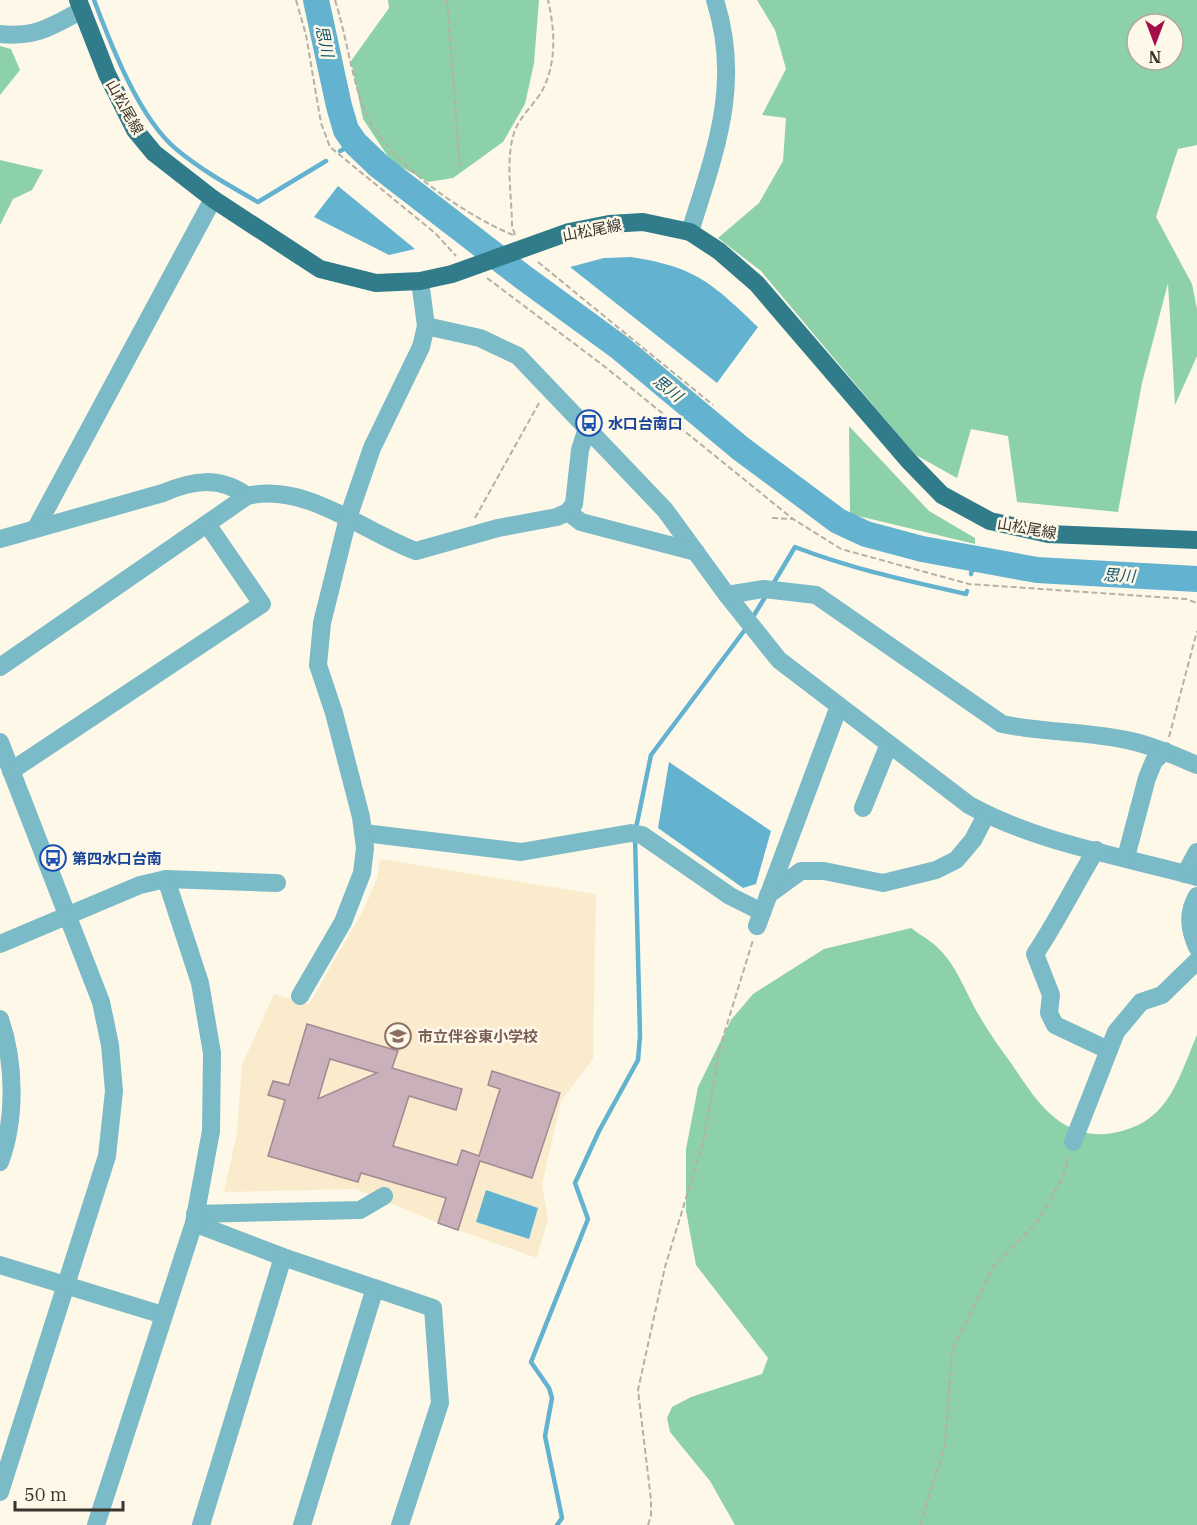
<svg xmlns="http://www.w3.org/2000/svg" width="1197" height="1525" font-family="'IBM Plex Serif','Noto Sans JP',serif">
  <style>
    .built { fill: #f9ebcc }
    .forest { fill: #8dd1a9; fill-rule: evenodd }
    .water { fill: #63b2d0 }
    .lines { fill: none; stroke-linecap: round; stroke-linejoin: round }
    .stream { stroke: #63b2d0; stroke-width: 4.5 }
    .river { stroke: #63b2d0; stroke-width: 26 }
    .building { fill: #cab0ba; stroke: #a28993; stroke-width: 1.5; fill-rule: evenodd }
    .path { stroke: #b6b1a4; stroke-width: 2; stroke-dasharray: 6 3; stroke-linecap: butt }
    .minor { stroke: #7bbac7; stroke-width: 18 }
    .major { stroke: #317c8b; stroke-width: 18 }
    .labels { text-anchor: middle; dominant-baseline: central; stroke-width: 5; stroke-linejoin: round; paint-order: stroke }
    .street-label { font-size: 15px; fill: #39352c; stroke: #fef8e9 }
    .transit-label { font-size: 15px; font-weight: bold; fill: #164399; stroke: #fef8e9; text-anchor: start }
    .education-label { font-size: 15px; font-weight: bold; fill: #785e54; stroke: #fef8e9; text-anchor: start }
    .water-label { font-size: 16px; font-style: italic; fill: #17576d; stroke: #fef8e9 }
  </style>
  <rect width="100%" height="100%" fill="#fef8e9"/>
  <path class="built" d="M380 859 596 894 593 1059 561 1101 542 1185 548 1218 537 1258 438 1223 356 1189 224 1192 237 1133 242 1065 274 994 309 1004 364 909 377 878Z"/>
  <g class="forest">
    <path d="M388 0H539L534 63 525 104 503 142 453 178 428 182 391 161 363 119 351 61 389 8Z"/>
    <path d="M757 0H1197V145L1178 149 1156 217 1192 284 1197 309V356L1175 405 1168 283 1142 383 1118 512 1017 502 1008 436 971 429 957 478 914 454 761 271 718 238 759 203 783 161 786 118 762 115 786 69 775 30ZM1137 24H1173V60H1137Z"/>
    <path d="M0 46 11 49 20 70 0 95Z"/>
    <path d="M0 160 43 170 32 190 13 199 0 225Z"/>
    <path d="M849 426 929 511 975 538V544L850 514Z"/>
    <path d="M911 928C920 935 932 941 940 950 958 968 967 996 980 1017 989 1033 1000 1048 1011 1063 1035 1099 1061 1142 1113 1133 1169 1123 1177 1081 1197 1035V1525H735L710 1481 670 1432 667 1418 672 1407 691 1397 762 1374 768 1358 696 1265 686 1211V1149L698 1087 731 1020 753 994 824 949Z"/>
  </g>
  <g class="water">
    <path d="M338 186 415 249 389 255 314 217Z"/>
    <path d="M631 257C696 267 712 283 758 327L717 383 570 267 604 258Z"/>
    <path d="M669 762 771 831 756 884 743 888 658 828Z"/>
    <path d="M486 1190 538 1208 529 1239 476 1222Z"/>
  </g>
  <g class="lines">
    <g class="stream">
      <path d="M94 0C111 45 139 118 176 149 201 170 230 186 258 202L326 161"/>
      <path d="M340 151 355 143"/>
      <path d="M971 574 974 559"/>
      <path d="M773 584 795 547C852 569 908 581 966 594L967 591"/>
      <path d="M751 620 767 594"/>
      <path d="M636 828 651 755 747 627"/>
      <path d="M557 1525 562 1518 545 1436 552 1398 549 1388 531 1362 588 1219 575 1183 599 1131 638 1060 640 1036 635 837"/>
    </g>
    <path class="river" d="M316 0 339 106 346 130 355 143 379 166 523 277 619 347 740 448 838 521 866 534 922 549 1037 570 1197 579"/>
  </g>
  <path class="building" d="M307 1024 398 1051 392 1068 462 1089 456 1110 409 1096 393 1146 457 1165 462 1150 479 1156 500 1089 488 1085 492 1071 560 1093 532 1178 480 1161 458 1230 438 1223 446 1198 361 1173 358 1182 268 1156 285 1100 268 1095 273 1081 289 1085ZM330 1059 377 1073 318 1099Z"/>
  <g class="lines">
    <g class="path">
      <path d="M296 0 306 35 321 123 330 147 435 233 456 256"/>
      <path d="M335 0C345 32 350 66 360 98 377 156 460 213 513 235"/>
      <path d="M447 0 460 166"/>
      <path d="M515 235 512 226C512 197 505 161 514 133 519 117 534 105 542 91 557 63 555 30 548 0"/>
      <path d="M538 262 713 405"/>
      <path d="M487 278 604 366 793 519"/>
      <path d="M475 518 539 403"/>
      <path d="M772 518 793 519 841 549 969 584 1186 599 1197 603"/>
      <path d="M1169 737 1197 631"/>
      <path d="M648 1525 651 1516V1500L638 1390 665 1267 704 1139 720 1047 753 940"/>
      <path d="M920 1525 945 1445 952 1351 993 1267 1038 1221 1063 1177 1069 1157"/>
    </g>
    <g class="minor">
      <path d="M0 34C36 38 52 26 82 10"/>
      <path d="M690 232C715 151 742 85 715 0"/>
      <path d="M426 326 480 338 518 356 665 510 727 595 779 660 969 805C1038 843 1121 856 1197 877"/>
      <path d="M568 512 581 522 696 552"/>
      <path d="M36 528 213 199"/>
      <path d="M0 539 163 493C193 480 220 476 247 496"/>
      <path d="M727 595 764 589 816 595 1002 724C1044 733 1089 731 1131 741 1154 746 1176 756 1197 765"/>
      <path d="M0 667 247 496C306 482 364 532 416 551L498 528 557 517 568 512 574 504 580 450 587 428"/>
      <path d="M0 742 101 1002 110 1045 114 1091 107 1156 0 1492"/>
      <path d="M11 771 262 604 207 524"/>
      <path d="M863 808 889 744"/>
      <path d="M364 833 521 852 631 833 642 835 730 896 762 912"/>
      <path d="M1096 850C1075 884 1058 920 1035 954L1051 995 1049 1013 1055 1025 1108 1050"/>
      <path d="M1126 857 1147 778 1154 761 1165 751"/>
      <path d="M1185 874 1197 852"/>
      <path d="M768 895 801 871H824L883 883 936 870 956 860 973 840 986 815"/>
      <path d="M1197 896C1187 913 1189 929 1197 947"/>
      <path d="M757 926 839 706"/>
      <path d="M0 944 140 885 166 879 277 883"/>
      <path d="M300 996 343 922 362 873 365 848 361 817 334 713 318 665 322 623 348 518 372 448 421 347 426 326 420 281"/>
      <path d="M0 1019C15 1063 16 1119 0 1162"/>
      <path d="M1073 1142 1116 1032 1141 1002 1162 995 1197 961"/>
      <path d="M195 1214 360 1210 384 1196"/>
      <path d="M194 1223 283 1257 433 1308 440 1403 400 1525"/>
      <path d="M0 1265 163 1315"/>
      <path d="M96 1525 194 1223 211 1131 212 1053 200 983 166 879"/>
      <path d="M201 1525 283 1257"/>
      <path d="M302 1525 375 1288"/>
    </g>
    <path class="major" d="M78 0 107 74 135 130 154 153 213 199 320 269 376 283 420 281 452 274 569 232 609 224 643 222 690 232 719 251 757 284 908 460 942 495 990 521 1048 534 1197 540"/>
  </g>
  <defs>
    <g id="bus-ring" transform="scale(1.35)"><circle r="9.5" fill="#fef8e9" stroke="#1a4fb4" stroke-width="1.5"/><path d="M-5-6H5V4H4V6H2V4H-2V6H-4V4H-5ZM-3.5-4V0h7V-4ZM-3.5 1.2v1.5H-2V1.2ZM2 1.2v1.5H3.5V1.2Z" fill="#1a4fb4"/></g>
    <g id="school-ring" transform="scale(1.35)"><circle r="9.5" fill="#fef8e9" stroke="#8d6e63" stroke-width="1.5"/><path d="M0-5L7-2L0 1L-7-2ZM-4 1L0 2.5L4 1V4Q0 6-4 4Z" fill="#8d6e63"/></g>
  </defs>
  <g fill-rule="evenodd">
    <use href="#bus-ring" x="589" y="423"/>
    <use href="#bus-ring" x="53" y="858"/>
    <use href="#school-ring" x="398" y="1036"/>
  </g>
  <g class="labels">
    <g class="street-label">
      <text transform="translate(125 107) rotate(61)">山松尾線</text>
      <text transform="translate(592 230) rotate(-11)">山松尾線</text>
      <text transform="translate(1027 528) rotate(10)">山松尾線</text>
    </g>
    <g class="transit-label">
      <text x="608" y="423">水口台南口</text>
      <text x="72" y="858">第四水口台南</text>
    </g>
    <g class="education-label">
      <text x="418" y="1036">市立伴谷東小学校</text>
    </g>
    <g class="water-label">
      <text transform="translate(325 41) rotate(78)">思川</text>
      <text transform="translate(668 388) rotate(38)">思川</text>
      <text transform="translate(1119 575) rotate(3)">思川</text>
    </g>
  </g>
  <g transform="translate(1155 42) rotate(180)"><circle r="28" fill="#fef8e9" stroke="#afaa9d" stroke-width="1.5"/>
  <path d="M0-4.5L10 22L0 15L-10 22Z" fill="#a40e49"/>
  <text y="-9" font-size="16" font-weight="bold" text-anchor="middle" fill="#39352c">N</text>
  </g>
  <path d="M15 1501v9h108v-9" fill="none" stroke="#39352c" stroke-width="3"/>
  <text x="24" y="1501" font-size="18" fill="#39352c" stroke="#fef8e9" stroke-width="4.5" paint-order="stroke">50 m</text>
</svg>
